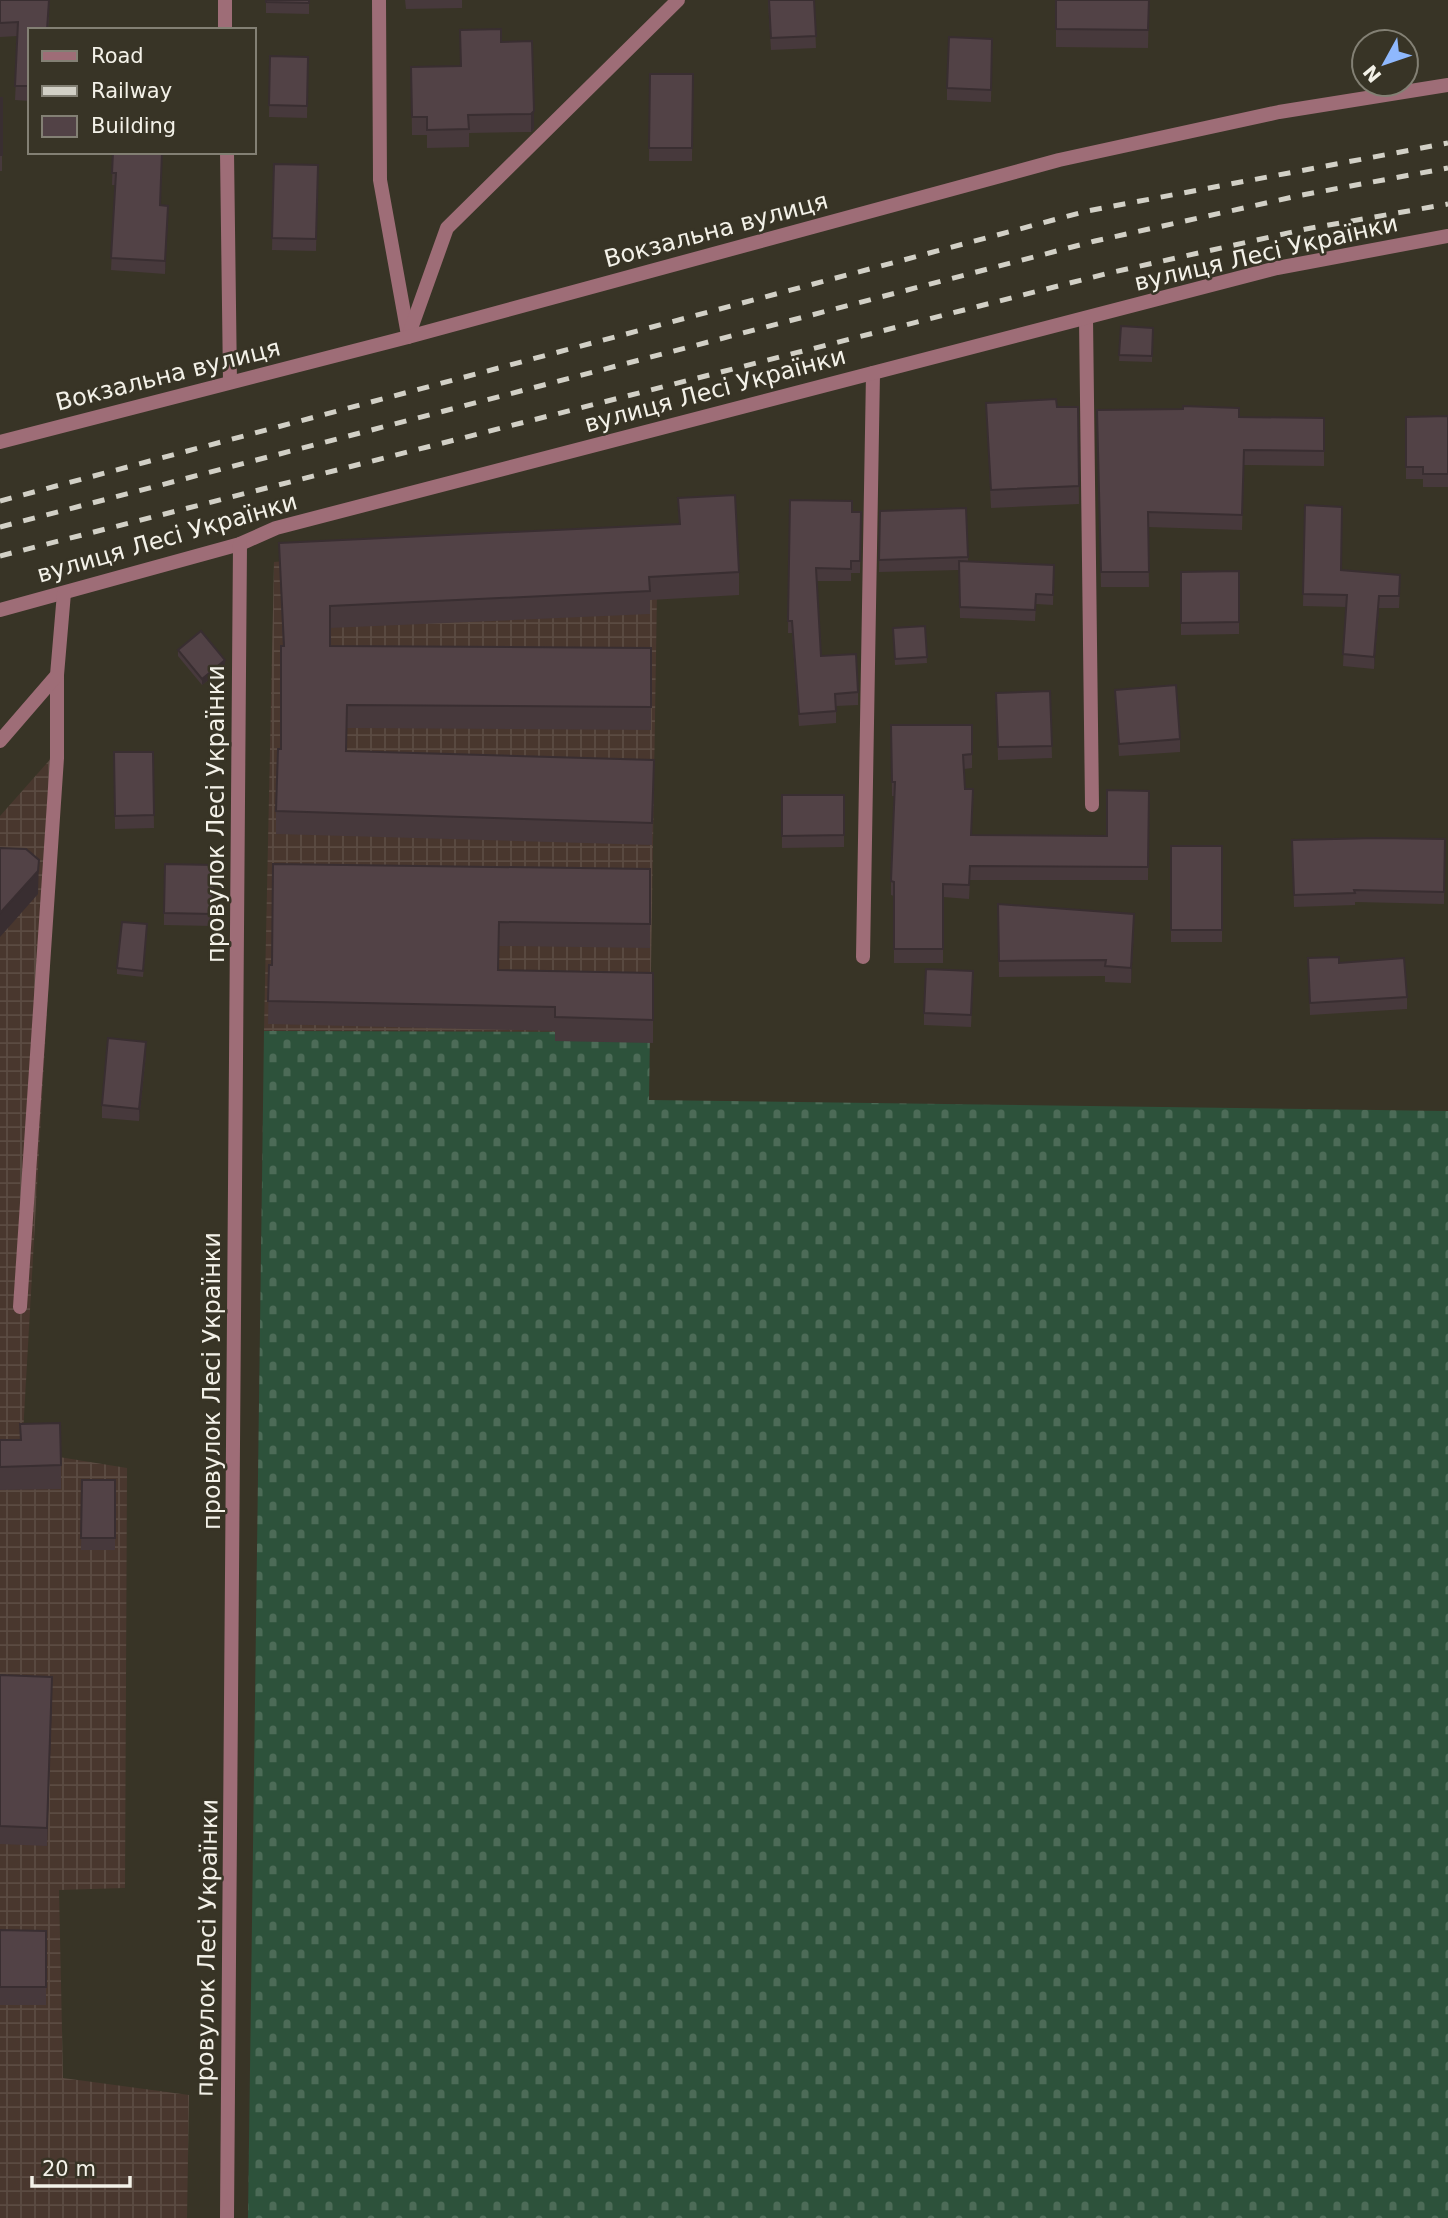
<svg xmlns="http://www.w3.org/2000/svg" width="1448" height="2218" font-family="'DejaVu Sans',sans-serif">
  <style>
    .industrial { fill: url(#industrial-grid) }
    .cemetery { fill: url(#cemetery-stones) }
    .lines { fill: none; stroke-linecap: round; stroke-linejoin: round }
    .service { stroke: #9e6d77; stroke-width: 14 }
    .minor { stroke: #9e6d77; stroke-width: 14 }
    .tertiary { stroke: #9e6d77; stroke-width: 14 }
    .rail { stroke: #d2d0c6; stroke-width: 5; stroke-dasharray: 12 12; stroke-linecap: butt }
    .wall { fill: #47393c }
    .shaded-wall { fill: #392e31 }
    .building { fill: #524246; stroke: #392e31; stroke-width: 2 }
    .labels { text-anchor: middle; dominant-baseline: central; stroke-width: 5; stroke-linejoin: round; paint-order: stroke }
    .street-label { font-size: 24px; fill: #f3f1e8; stroke: #383426 }
  </style>
  <defs>
    <pattern id="industrial-grid" width="8" height="8" patternUnits="userSpaceOnUse" patternTransform="scale(1.75)"><rect width="8" height="8" fill="#49372e"/><path d="M0 4h8M4 0v8" fill="none" stroke="#5b4b42"/></pattern>
    <pattern id="cemetery-stones" width="16" height="16" patternUnits="userSpaceOnUse" patternTransform="scale(1.75)"><rect width="16" height="16" fill="#2d523b"/><path d="M2 7V4a2 2 0 0 1 4 0v3zM10 15v-3a2 2 0 0 1 4 0v3z" fill="#4c6b57"/></pattern>
  </defs>
  <rect width="100%" height="100%" fill="#383426"/>
  <g class="industrial">
    <path d="M658 528 650 1032 264 1031 274 562Z"/>
    <path d="M62 746 22 1451 127 1468 125 1888 59 1890 63 2078 189 2095 187 2218H0V816Z"/>
  </g>
  <path class="cemetery" d="M264 1031 650 1032 649 1100 1448 1111V2218H248Z"/>
  <g class="lines">
    <g class="service">
      <path d="M1086 318 1092 805"/>
      <path d="M863 957 873 373"/>
      <path d="M20 1307 57 758V675"/>
    </g>
    <g class="minor">
      <path d="M225 0V30"/>
      <path d="M379 0 380 180 408 335"/>
      <path d="M227 152 230 382"/>
      <path d="M408 337 447 228 678 0"/>
      <path d="M0 610 240 544 276 528 1277 268 1448 236"/>
      <path d="M0 741 57 675 64 593"/>
      <path d="M227 2218 240 544"/>
    </g>
    <path class="tertiary" d="M0 442 408 337 1059 160 1279 112 1448 85"/>
    <g class="rail">
      <path d="M0 501 1087 211 1448 143"/>
      <path d="M0 527 1095 241 1302 195 1448 168"/>
      <path d="M0 556 1109 273 1306 229 1448 204"/>
    </g>
  </g>
  <g class="wall">
    <path d="M0 0 49 17 48 30H30V101L15 100 18 36 0 37Z"/>
    <path d="M266 0H309V14L266 13Z"/>
    <path d="M405 0H462V8L406 9Z"/>
    <path d="M768 0H814L816 48 771 50Z"/>
    <path d="M1056 0H1149L1148 48 1056 47Z"/>
    <path d="M992 39 991 102 947 100V88Z"/>
    <path d="M532 41 534 129 531 132 469 133V147L427 148V135H412L411 67 460 66 501 42Z"/>
    <path d="M270 56 308 57 307 118 269 117Z"/>
    <path d="M650 74H693L692 161H649Z"/>
    <rect x="0" y="98" width="2" height="73"/>
    <path d="M113 152 160 206 168 218 165 274 111 270 115 185H112Z"/>
    <path d="M274 164 318 165 316 251 272 250Z"/>
    <path d="M1121 326 1153 328 1152 362 1119 361Z"/>
    <path d="M986 403 1057 407H1078L1079 504 991 508Z"/>
    <path d="M1448 416V487H1423V479H1406V417Z"/>
    <path d="M1239 417 1324 418V466L1244 465 1242 530 1148 527 1149 587H1101L1097 425Z"/>
    <path d="M678 498 739 572V595L650 600V614L330 628V646L651 648V730L347 728 346 751 654 782 652 845 276 834V811L281 749 283 646 279 543 679 524Z"/>
    <path d="M790 500 852 512H861L860 573H851V581H817L821 656 858 692V705L836 706V723L799 726 792 633H788Z"/>
    <path d="M1305 505 1341 570 1400 587 1399 608H1379L1374 669 1343 666 1346 607 1303 606Z"/>
    <path d="M966 508 968 561 1054 565 1053 605 1036 604 1035 621 960 618 959 570 879 572 880 511Z"/>
    <path d="M1239 571V634L1181 635V572Z"/>
    <path d="M925 626 927 663 895 665 893 628Z"/>
    <path d="M178 650 225 667 202 685 178 656Z"/>
    <path d="M1115 690 1180 739V752L1119 756Z"/>
    <path d="M1050 691 1052 758 998 760 996 693Z"/>
    <path d="M891 725H972V768L964 769 965 789 973 803 971 835 1107 836 1149 791 1148 880H970L969 899 943 897V963H894V896L891 895V881L895 796H892Z"/>
    <path d="M114 752H153L154 828 115 829Z"/>
    <path d="M782 795H844V847L782 848Z"/>
    <path d="M1445 839 1444 904 1355 902V905L1294 907 1292 840Z"/>
    <rect x="1171" y="846" width="51" height="96"/>
    <path d="M214 865 213 926 164 925V913Z"/>
    <path d="M650 869V948L499 946V970L653 973V1043L555 1041V1031L268 1024 269 965H272Z"/>
    <path d="M998 904 1134 929 1131 983 1105 982V976L999 977Z"/>
    <path d="M147 931 143 977 117 974V968Z"/>
    <path d="M1308 958 1339 963 1407 997V1009L1310 1015Z"/>
    <path d="M973 983 971 1027 924 1025V1013Z"/>
    <path d="M146 1054 139 1121 102 1118V1105Z"/>
    <path d="M0 1440 61 1465V1489L0 1490Z"/>
    <path d="M82 1480H115V1550H81Z"/>
    <path d="M0 1675 52 1695 47 1846 0 1844Z"/>
    <path d="M0 1930 46 1931V2005H0Z"/>
  </g>
  <g class="shaded-wall">
    <path d="M534 111V129L531 132V114Z"/>
    <path d="M168 206V218L165 274V261Z"/>
    <path d="M1379 596V608L1374 669V657Z"/>
    <path d="M225 660V667L202 685V679Z"/>
    <path d="M39 860 38 894 0 937V913Z"/>
    <path d="M1134 914V929L1131 983V968Z"/>
    <path d="M146 1042V1054L139 1121V1109Z"/>
    <path d="M52 1677V1695L47 1846V1828Z"/>
  </g>
  <g class="building">
    <path d="M0 0H49L47 30H30V86H15L18 22 0 23Z"/>
    <path d="M266 0H309V3L266 2Z"/>
    <path d="M769 0H814L816 36 771 38Z"/>
    <path d="M1056 0H1149L1148 30 1056 29Z"/>
    <path d="M501 29V42L532 41 534 111 531 114 468 115 469 129 427 130V117H412L411 67 461 66 460 30Z"/>
    <path d="M949 37 992 39 991 90 947 88Z"/>
    <path d="M270 56 308 57 307 106 269 105Z"/>
    <path d="M650 74H693L692 148H649Z"/>
    <rect x="0" y="98" width="2" height="57"/>
    <path d="M113 152H162L160 205 168 206 165 261 111 258 116 173H112Z"/>
    <path d="M274 164 318 165 316 239 272 238Z"/>
    <path d="M1121 326 1153 328 1152 356 1119 355Z"/>
    <path d="M1056 399 1057 407H1078L1079 486 991 490 986 403Z"/>
    <path d="M1183 406 1239 408V417L1324 418V451L1244 450 1242 515 1148 512 1149 572H1101L1097 410 1183 409Z"/>
    <path d="M1448 416V474H1423V467H1406V417Z"/>
    <path d="M735 495 739 572 649 577 650 591 330 606V646L651 648V707L347 705 346 751 654 760 652 823 276 811 278 749H281V646H284L279 543 680 524 678 498Z"/>
    <path d="M790 500 852 501V512H861L860 561H851V569L816 568 821 656 856 654 858 692 835 694 836 711 799 714 792 621H788Z"/>
    <path d="M1305 505 1342 507 1341 570 1400 575 1399 596H1379L1374 657 1343 654 1347 595 1303 594Z"/>
    <path d="M966 508 968 557 879 560 880 511Z"/>
    <path d="M959 561 1054 565 1053 595 1036 594 1035 610 960 607Z"/>
    <path d="M1239 571V622L1181 623V572Z"/>
    <path d="M925 626 927 657 895 659 893 628Z"/>
    <path d="M201 631 225 660 202 679 178 650Z"/>
    <path d="M1176 685 1180 739 1119 744 1115 690Z"/>
    <path d="M1050 691 1052 746 998 747 996 693Z"/>
    <path d="M891 725H972V754L963 755 965 789H973L971 835 1107 836V790L1149 791 1148 867 970 866 969 885 943 884V949H894V882L891 881 895 782H892Z"/>
    <path d="M114 752H153L154 815 115 816Z"/>
    <path d="M782 795H844V835L782 836Z"/>
    <path d="M1376 838 1445 839 1444 892 1354 890 1355 893 1294 895 1292 840Z"/>
    <rect x="1171" y="846" width="51" height="84"/>
    <path d="M0 848 26 849 39 860 38 871 0 913Z"/>
    <path d="M165 864 214 865 213 914 164 913Z"/>
    <path d="M273 864 650 869V924L499 922 498 970 653 973V1020L555 1017V1007L268 1001 269 965H272Z"/>
    <path d="M998 904 1134 914 1131 968 1105 966 1106 960 999 961Z"/>
    <path d="M122 922 147 924 143 971 117 968Z"/>
    <path d="M1339 957V963L1404 958 1407 997 1310 1003 1308 958Z"/>
    <path d="M926 969 973 971 971 1015 924 1013Z"/>
    <path d="M108 1038 146 1042 139 1109 102 1105Z"/>
    <path d="M60 1423 61 1465 0 1467V1440H21L20 1424Z"/>
    <path d="M82 1480H115V1538H81Z"/>
    <path d="M0 1675 52 1677 47 1828 0 1826Z"/>
    <path d="M0 1930 46 1931V1987H0Z"/>
  </g>
  <g class="labels">
    <g class="street-label">
      <text transform="translate(716 230) rotate(-15)">Вокзальна вулиця</text>
      <text transform="translate(1266 253) rotate(-13)">вулиця Лесі Українки</text>
      <text transform="translate(168 375) rotate(-14)">Вокзальна вулиця</text>
      <text transform="translate(715 390) rotate(-15)">вулиця Лесі Українки</text>
      <text transform="translate(167 538) rotate(-16)">вулиця Лесі Українки</text>
      <text transform="translate(216 814) rotate(-90)">провулок Лесі Українки</text>
      <text transform="translate(212 1381) rotate(-90)">провулок Лесі Українки</text>
      <text transform="translate(207 1948) rotate(-89)">провулок Лесі Українки</text>
    </g>
  </g>
  <rect x="28" y="28" width="228" height="126" fill="#383426" stroke="#838074" stroke-width="2"/>
  <rect x="42" y="51" width="35" height="10" fill="#9e6d77" stroke="#838074" stroke-width="2"/>
  <text x="91" y="63" font-size="21" fill="#f3f1e8">Road</text>
  <rect x="42" y="86" width="35" height="10" fill="#d2d0c6" stroke="#838074" stroke-width="2"/>
  <text x="91" y="98" font-size="21" fill="#f3f1e8">Railway</text>
  <rect x="42" y="116" width="35" height="21" fill="#524246" stroke="#838074" stroke-width="2"/>
  <text x="91" y="133" font-size="21" fill="#f3f1e8">Building</text>
  <g transform="translate(1385 63) rotate(230)"><circle r="33" fill="#383426" stroke="#838074" stroke-width="2"/>
  <path d="M0-5L12 26L0 18L-12 26Z" fill="#8fb8fd"/>
  <text y="-10" font-size="19" font-weight="bold" text-anchor="middle" fill="#f3f1e8">N</text>
  </g>
  <path d="M32 2176v10h98v-10" fill="none" stroke="#f3f1e8" stroke-width="3.5"/>
  <text x="42" y="2176" font-size="21" fill="#f3f1e8" stroke="#383426" stroke-width="5" paint-order="stroke">20 m</text>
</svg>
